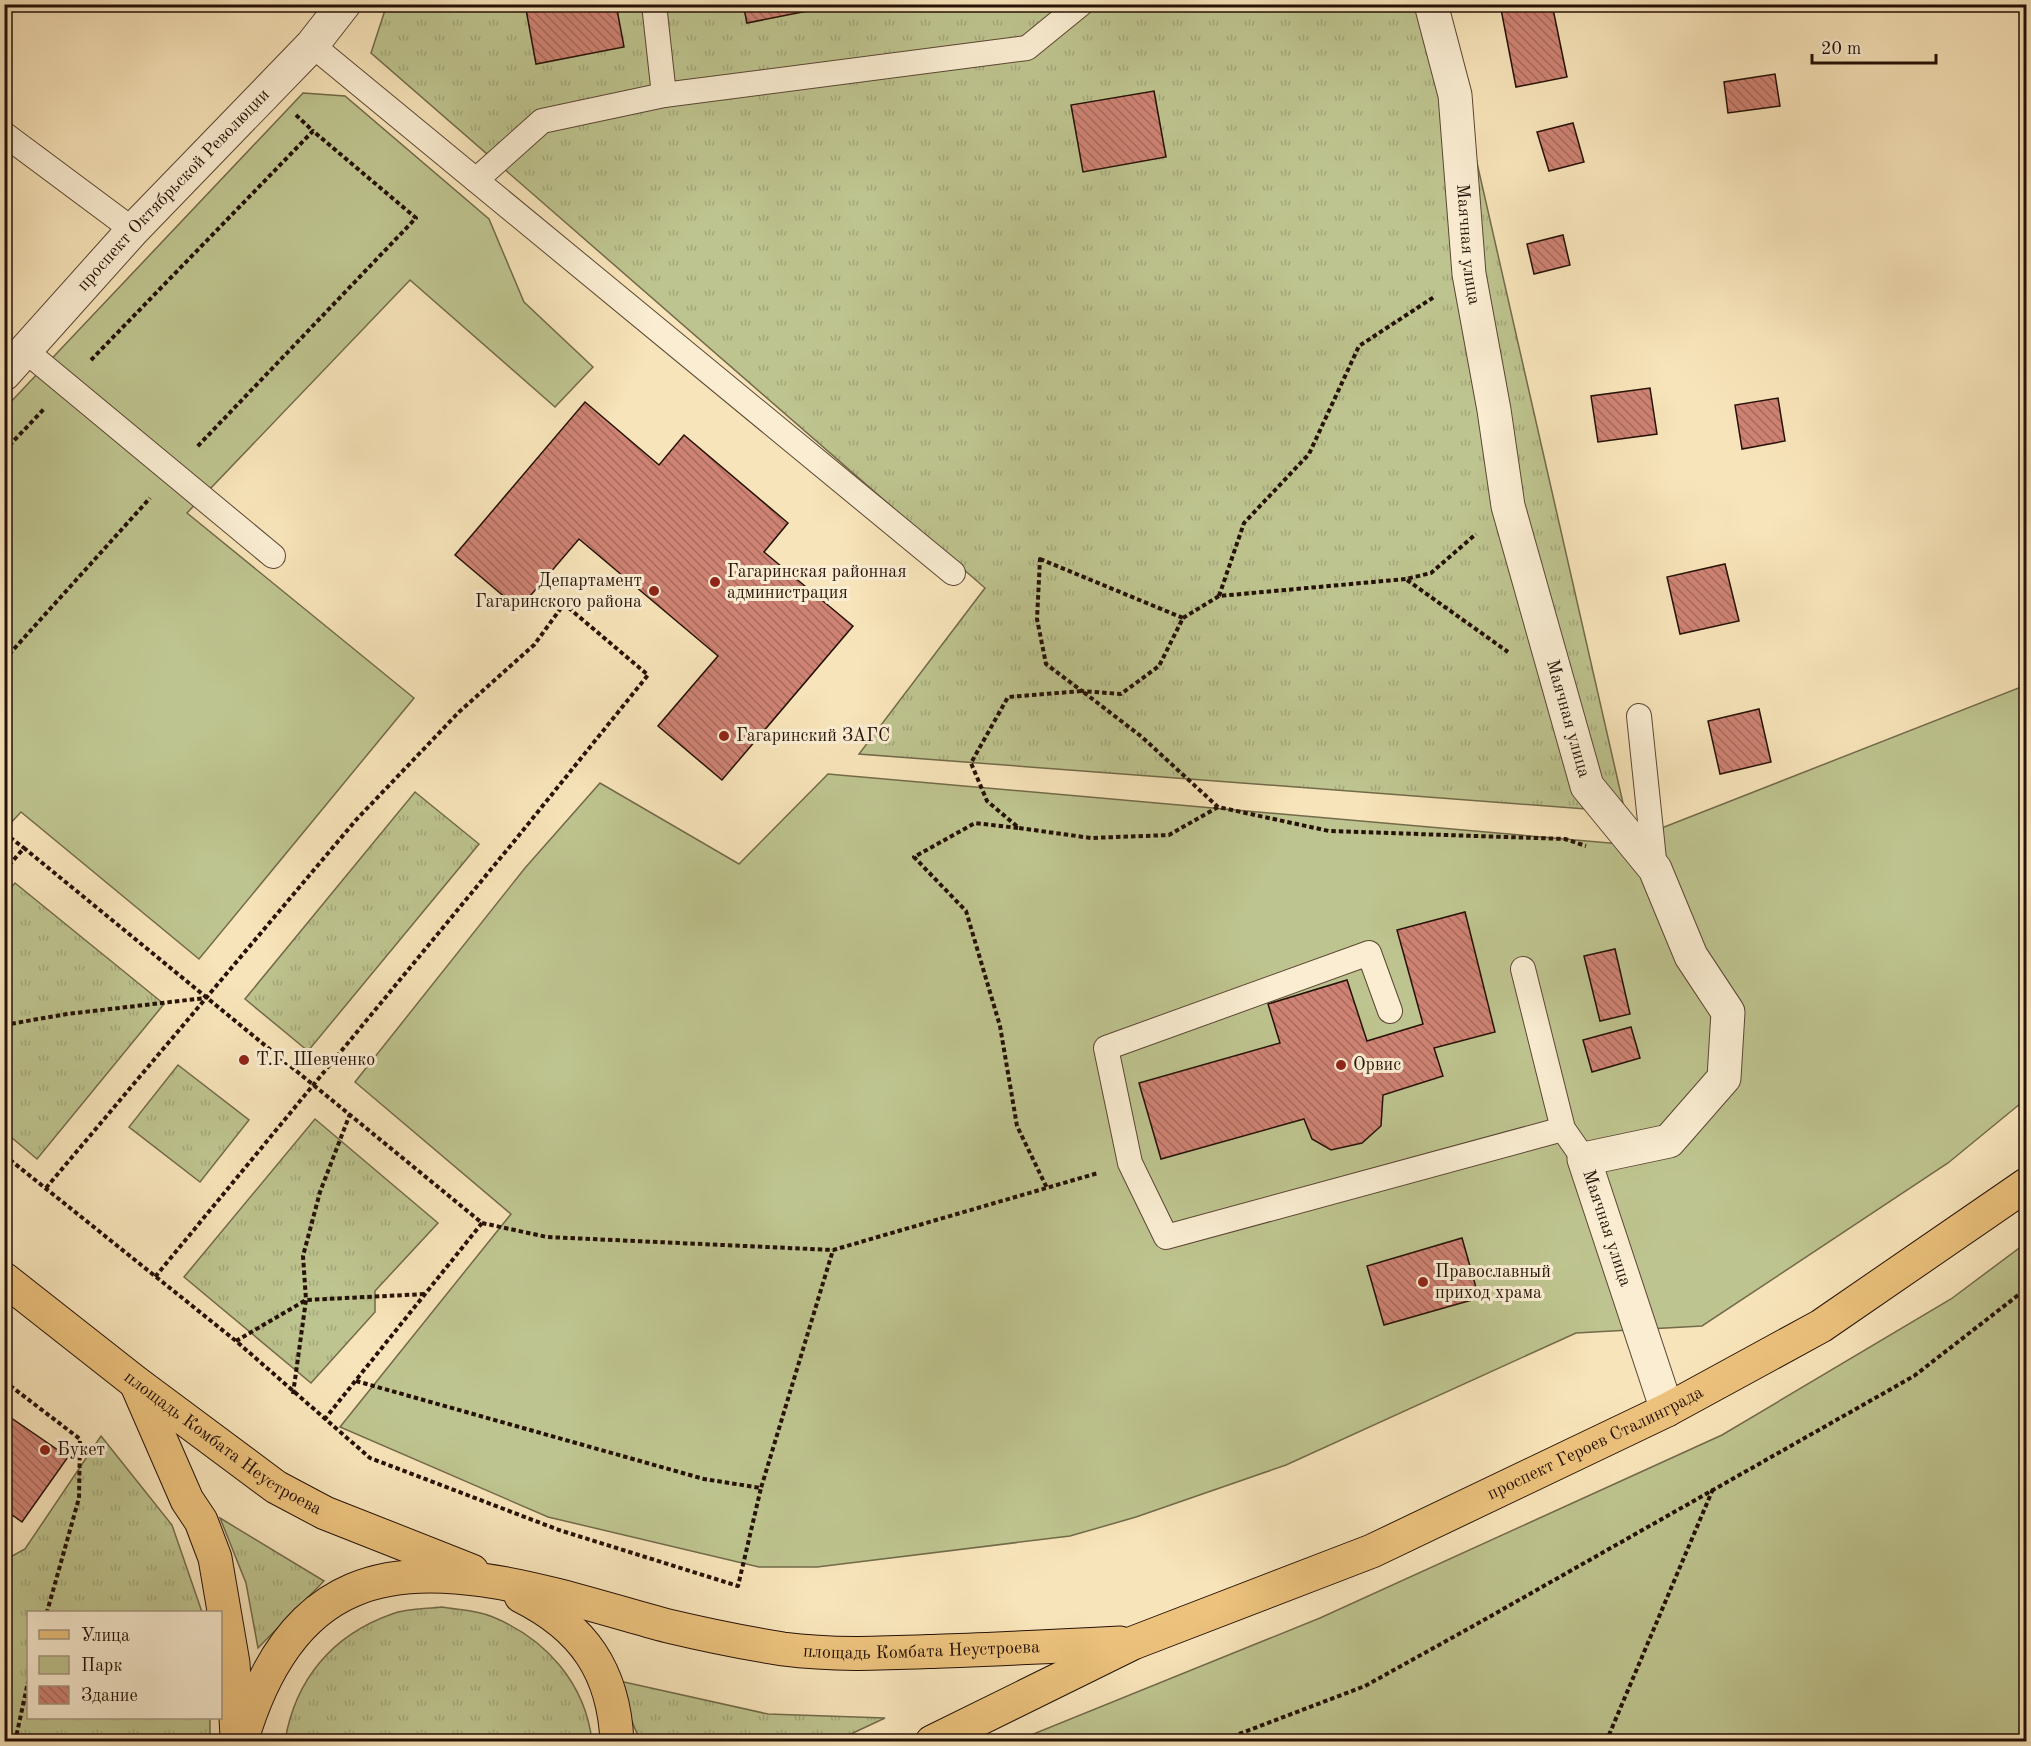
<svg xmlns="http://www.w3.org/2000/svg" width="2031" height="1746" font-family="'Old Standard TT',serif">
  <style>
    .grass { fill: url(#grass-tufts); stroke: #726a4a; stroke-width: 1.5 }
    .green { fill: #bec48f; stroke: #726a4a; stroke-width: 1.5 }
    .building { fill: url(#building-back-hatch); stroke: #251106; stroke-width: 1.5 }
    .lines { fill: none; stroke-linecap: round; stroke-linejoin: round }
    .service-casing { stroke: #5a4633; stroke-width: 26 }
    .minor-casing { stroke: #5a4633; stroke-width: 35 }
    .primary-casing { stroke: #251106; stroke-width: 35 }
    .path { stroke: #251106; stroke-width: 4; stroke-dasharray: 4.5 3; stroke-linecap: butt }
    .service { stroke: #faedd2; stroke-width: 24 }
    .minor { stroke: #faedd2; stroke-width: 33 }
    .primary { stroke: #ecc27d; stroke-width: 33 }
    .poi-dot { fill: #8f2418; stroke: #faedd2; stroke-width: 2 }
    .labels { text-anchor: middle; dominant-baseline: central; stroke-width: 6; stroke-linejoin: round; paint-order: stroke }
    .street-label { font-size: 18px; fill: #251106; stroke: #faedd2 }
    .poi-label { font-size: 18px; fill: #251106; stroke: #faedd2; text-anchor: start }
  </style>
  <defs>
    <pattern id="grass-tufts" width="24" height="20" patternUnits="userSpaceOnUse" patternTransform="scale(1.5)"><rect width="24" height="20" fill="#bec48f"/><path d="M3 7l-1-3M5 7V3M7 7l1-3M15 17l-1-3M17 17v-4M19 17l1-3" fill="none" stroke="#a3a77a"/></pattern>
    <pattern id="building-back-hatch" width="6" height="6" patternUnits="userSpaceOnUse" patternTransform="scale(1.5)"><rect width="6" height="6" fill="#cf8374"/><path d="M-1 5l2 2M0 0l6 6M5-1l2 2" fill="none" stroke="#a86a5d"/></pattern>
  </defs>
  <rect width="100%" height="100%" fill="#f8e4ba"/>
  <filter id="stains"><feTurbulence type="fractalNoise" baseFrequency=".00333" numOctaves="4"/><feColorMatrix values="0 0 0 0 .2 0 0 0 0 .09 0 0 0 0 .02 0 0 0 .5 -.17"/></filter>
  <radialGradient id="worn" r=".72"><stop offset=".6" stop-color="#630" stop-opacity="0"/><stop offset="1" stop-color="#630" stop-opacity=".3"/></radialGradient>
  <g class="grass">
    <path d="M387 4 1441 5 1625 812 859 754 985 588 371 53Z"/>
    <path d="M415 792 479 844 308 1051 245 999Z"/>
    <path d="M15 883 164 1004 37 1159 5 1132 4 895Z"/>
    <path d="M178 1065 249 1120 200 1182 129 1127Z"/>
    <path d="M315 1119 438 1223 375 1291V1312L311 1383 184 1277Z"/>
    <path d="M101 1436 172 1525 202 1612H28V1718H210V1741H5V1560L25 1549Z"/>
    <path d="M220 1518 324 1581 258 1648 246 1583Z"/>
    <path d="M442 1607C458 1610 478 1610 493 1617 546 1639 585 1683 592 1741H285C295 1680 332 1635 392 1614 407 1608 426 1609 442 1607Z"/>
    <path d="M615 1680 768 1714 885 1718 836 1741H640Z"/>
  </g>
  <g class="green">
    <path d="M303 93 345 96 489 219 524 302 593 367 555 407 410 280 187 513 414 698 199 959 21 812 5 829V408Z"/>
    <path d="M2026 685V1099L1948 1163 1702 1326 1576 1333 1286 1465 1136 1517 1070 1536 817 1567H759L548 1517 340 1427 511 1214 355 1082 525 868 600 783 739 864 828 774 1621 844Z"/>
    <path d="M2026 1243V1741H1016L1320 1618 1722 1435 1951 1299Z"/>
  </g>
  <g class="building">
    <path d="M525 4H616L624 47 536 64Z"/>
    <path d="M743 4H843L747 23Z"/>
    <path d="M1500 4H1552L1567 77 1516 87Z"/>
    <path d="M1775 74 1780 106 1728 113 1724 82Z"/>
    <path d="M1154 91 1166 157 1083 172 1071 105Z"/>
    <path d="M1573 123 1584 162 1549 171 1537 132Z"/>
    <path d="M1563 235 1570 265 1534 274 1527 244Z"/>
    <path d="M1650 388 1657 434 1598 442 1591 396Z"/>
    <path d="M1778 398 1785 441 1742 449 1735 405Z"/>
    <path d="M585 402 659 465 684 435 788 523 764 552 853 626 722 780 658 726 718 656 579 539 519 609 455 555Z"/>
    <path d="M1725 564 1739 621 1680 634 1667 577Z"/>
    <path d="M1759 709 1771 762 1720 774 1708 721Z"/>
    <path d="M1465 912 1495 1032 1434 1048 1443 1076 1383 1095 1381 1126 1362 1143 1331 1150 1312 1139 1304 1119 1161 1159 1139 1083 1280 1043 1268 1004 1347 980 1367 1041 1423 1024 1397 930Z"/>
    <path d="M1615 949 1630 1014 1600 1021 1584 956Z"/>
    <path d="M1631 1027 1640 1058 1592 1072 1583 1040Z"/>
    <path d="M1462 1238 1479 1298 1384 1325 1367 1266Z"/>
    <path d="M4 1413 68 1457 22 1522 4 1509Z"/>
  </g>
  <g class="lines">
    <g class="service-casing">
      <g id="service">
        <path d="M654 4 664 95"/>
        <path d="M312 45 953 573"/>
        <path d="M4 134 133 230"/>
        <path d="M476 180 542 121 664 95 1027 48 1081 4"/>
        <path d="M27 352 273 556"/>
        <path d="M1639 716 1655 869"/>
        <path d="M1523 969 1563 1129 1584 1159"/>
        <path d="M1390 1011 1369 953 1106 1048 1130 1163 1166 1237 1563 1129"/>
      </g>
    </g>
    <g class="minor-casing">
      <g id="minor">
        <path id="s1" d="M1431 4 1455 95 1469 274 1494 410 1508 506 1587 786 1655 869 1691 956 1728 1012 1724 1078 1669 1141 1584 1159 1667 1410"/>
        <path id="s2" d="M4 374 133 230 312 45 344 4"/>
      </g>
    </g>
    <g class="primary-casing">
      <g id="primary">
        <path id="s3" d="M4 1279 135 1382 276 1487 325 1513 472 1571"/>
        <path d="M136 1383 187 1500 201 1521 215 1558 233 1663 237 1736"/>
        <path d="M521 1596C583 1627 614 1671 617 1742"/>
        <path id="s4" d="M241 1742C259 1680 291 1616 353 1590 443 1551 579 1603 668 1626 706 1635 745 1643 783 1649 837 1656 890 1653 944 1651 1002 1649 1061 1646 1120 1643"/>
        <path id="s5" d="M932 1742 1133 1643 1372 1551 1667 1410 1821 1326 2026 1185"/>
      </g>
    </g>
    <g class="path">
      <path d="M296 115 313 131"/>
      <path d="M91 360 313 131 416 218 196 448"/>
      <path d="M4 451 44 409"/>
      <path d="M1040 559 1183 618 1159 666 1121 694 1082 691 1046 664 1037 619Z"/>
      <path d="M1407 580 1508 652"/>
      <path d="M1219 596 1244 523 1309 454 1359 346 1434 297"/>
      <path d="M1183 618 1219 596 1406 579 1431 573 1476 534"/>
      <path d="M4 660 150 498"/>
      <path d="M1218 807 1169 835 1091 838 1019 828 987 801 971 763 1008 697 1082 691 1142 737 1218 807 1329 831 1565 839 1586 846"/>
      <path d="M1018 828 975 823 914 857 966 911 1000 1026 1017 1126 1047 1188"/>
      <path d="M4 833 24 848"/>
      <path d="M4 871 24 848 482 1223 324 1420"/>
      <path d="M4 1025 67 1014 205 998"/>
      <path d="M4 1155 236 1341 370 1458 559 1530 738 1586 761 1488"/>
      <path d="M46 1188 356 820 459 712 534 645 564 604 648 675 516 839 155 1277"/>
      <path d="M482 1223 547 1237 833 1250 1098 1173"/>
      <path d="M236 1341 306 1300 425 1294"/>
      <path d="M4 1381 80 1439 79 1498 47 1612"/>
      <path d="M356 1381 704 1479 761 1488 833 1250"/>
      <path d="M293 1394 306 1300 303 1256 320 1192 350 1114"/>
      <path d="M15 1742 28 1682"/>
      <path d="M1218 1742 1365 1686 1475 1625 1914 1376 2026 1289"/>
      <path d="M1606 1742 1713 1489"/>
    </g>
    <use href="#service" class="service"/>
    <use href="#minor" class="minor"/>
    <use href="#primary" class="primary"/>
  </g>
  <g class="poi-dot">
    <circle cx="715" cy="582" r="6"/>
    <circle cx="654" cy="591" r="6"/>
    <circle cx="724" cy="736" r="6"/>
    <circle cx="244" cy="1060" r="6"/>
    <circle cx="1341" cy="1065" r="6"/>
    <circle cx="1423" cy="1282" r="6"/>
    <circle cx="45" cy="1450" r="6"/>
  </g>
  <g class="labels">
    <g class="street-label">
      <text stroke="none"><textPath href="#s2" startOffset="250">проспект Октябрьской Революции</textPath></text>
      <text stroke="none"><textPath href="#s1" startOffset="244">Маячная улица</textPath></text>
      <text stroke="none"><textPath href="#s1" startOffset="730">Маячная улица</textPath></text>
      <text stroke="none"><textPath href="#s1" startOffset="1378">Маячная улица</textPath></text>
      <text stroke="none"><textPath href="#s5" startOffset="728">проспект Героев Сталинграда</textPath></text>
      <text stroke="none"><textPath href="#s3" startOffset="274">площадь Комбата Неустроева</textPath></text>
      <text stroke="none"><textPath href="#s4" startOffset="774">площадь Комбата Неустроева</textPath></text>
    </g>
    <g class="poi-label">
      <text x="727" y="572">Гагаринская районная<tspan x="727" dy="21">администрация</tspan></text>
      <text x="642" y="581" text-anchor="end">Департамент<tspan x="642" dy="21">Гагаринского района</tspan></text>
      <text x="736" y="736">Гагаринский ЗАГС</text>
      <text x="256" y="1060">Т.Г. Шевченко</text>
      <text x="1353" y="1065">Орвис</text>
      <text x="1435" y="1272">Православный<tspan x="1435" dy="21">приход храма</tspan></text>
      <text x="57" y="1450">Букет</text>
    </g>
  </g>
  <rect width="2031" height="1746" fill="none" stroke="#f8e4ba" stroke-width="24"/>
  <rect x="6" y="6" width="2019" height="1734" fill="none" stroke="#251106" stroke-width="3"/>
  <rect x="12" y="12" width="2007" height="1722" fill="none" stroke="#251106" stroke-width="1.5"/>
  <rect x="27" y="1611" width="195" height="108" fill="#faedd2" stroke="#a59580" stroke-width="1.5"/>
  <rect x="39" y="1630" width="30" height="9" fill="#ecc27d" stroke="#a59580" stroke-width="1.5"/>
  <text x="81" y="1641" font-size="18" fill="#251106">Улица</text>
  <rect x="39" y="1656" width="30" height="18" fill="#bec48f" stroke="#a59580" stroke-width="1.5"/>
  <text x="81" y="1671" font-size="18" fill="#251106">Парк</text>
  <rect x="39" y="1686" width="30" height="18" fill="url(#building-back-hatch)" stroke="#a59580" stroke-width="1.5"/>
  <text x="81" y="1701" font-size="18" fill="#251106">Здание</text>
  <path d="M1812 54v9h124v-9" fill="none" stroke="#251106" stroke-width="3"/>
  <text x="1821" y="54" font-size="18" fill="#251106" stroke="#faedd2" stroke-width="4.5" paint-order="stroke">20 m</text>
  <rect width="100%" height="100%" filter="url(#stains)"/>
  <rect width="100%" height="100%" fill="url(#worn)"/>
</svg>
